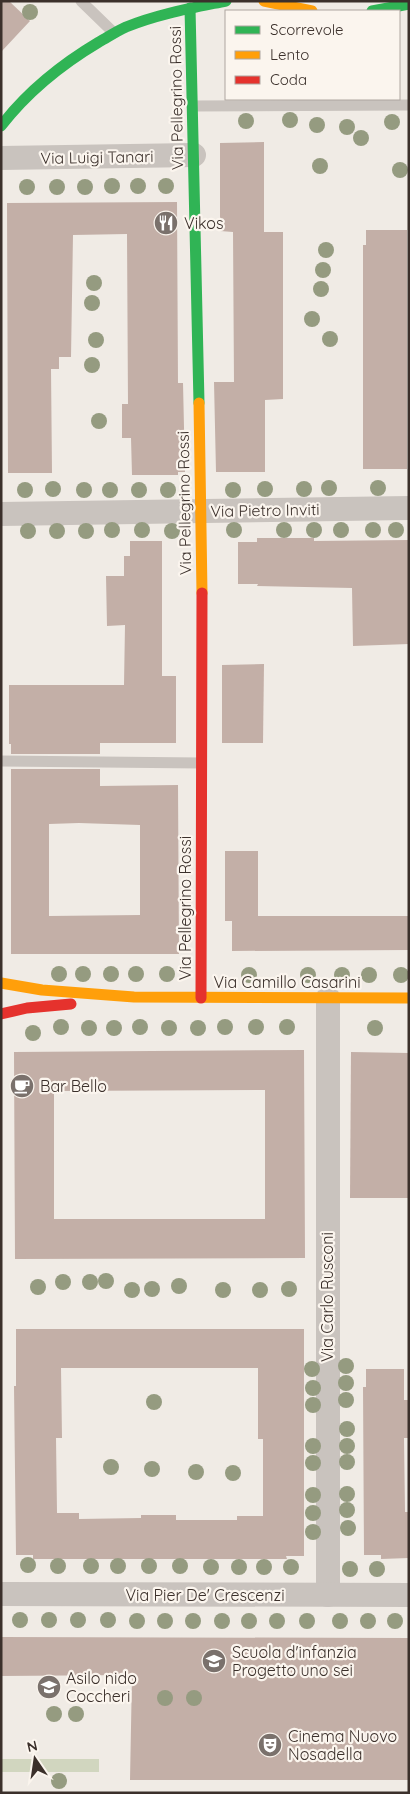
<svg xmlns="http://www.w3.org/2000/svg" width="410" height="1794" font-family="Quicksand,sans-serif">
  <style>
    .green { fill: #d1d6bf }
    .building { fill: #c3afa7; fill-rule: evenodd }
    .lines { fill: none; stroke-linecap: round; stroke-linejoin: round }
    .lane { stroke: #c9c3be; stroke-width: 11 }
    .street { stroke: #c9c3be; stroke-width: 24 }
    .fast { stroke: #30b455; stroke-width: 11 }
    .slow { stroke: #ff9f0a; stroke-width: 11 }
    .jam { stroke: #e5322d; stroke-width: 11 }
    .tree { fill: #959b80 }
    .labels { text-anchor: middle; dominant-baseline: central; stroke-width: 4.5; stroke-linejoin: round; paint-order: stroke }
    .street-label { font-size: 16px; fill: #3b302b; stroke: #fbf5ee }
    .poi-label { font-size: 16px; fill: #3b302b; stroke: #fbf5ee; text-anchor: start }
  </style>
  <rect width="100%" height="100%" fill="#f0ebe5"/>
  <rect class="green" x="1" y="1759" width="98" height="13"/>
  <g class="building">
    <path d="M1 1H9L30 21 1 52Z"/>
    <path d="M264 142V232H283V399L265 400V472H216L214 382H234L233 232 220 231V143Z"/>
    <path d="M177 202 178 383H183L185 472H178V475H132L131 438H122V404H128L127 234 73 235 71 357H59V369H51L52 473H8L7 203Z"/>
    <path d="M366 230H407V469H363V245H366Z"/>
    <path d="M257 538H314V541L409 540V644L353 646 352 588 257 586 258 584H238V542H257Z"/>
    <path d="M130 541H162V676H176V743H100V754H11V744H9V685H124L125 625 107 626 106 576H124V556H130Z"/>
    <path d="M264 664 263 743H222V665Z"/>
    <path d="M11 769H100V786L178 785 179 954H11ZM79 823 140 825V915L49 916V824Z"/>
    <path d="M225 851H258V916H409V950L232 951V921H225Z"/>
    <path d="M304 1050 305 1258 15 1259 14 1052ZM265 1090V1219H54V1091Z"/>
    <path d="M351 1052 409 1053V1198H350Z"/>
    <path d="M16 1329H304V1556H286L287 1559H33V1555H16L14 1386H16ZM61 1368H258V1439H263V1516H237V1520H176V1515H141V1518L79 1519V1513H57L56 1438H62Z"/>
    <path d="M366 1369H404V1400H409V1438H404L405 1512H409V1558L381 1559V1555H364L363 1387H366Z"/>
    <path d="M1 1637 409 1638V1780H130L132 1675 1 1676Z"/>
  </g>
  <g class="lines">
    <g class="lane">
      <path d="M81 1 114 33"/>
      <path d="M192 106 409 105"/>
      <path d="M1 761 201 763"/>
    </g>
    <g class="street">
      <path d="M1 158 194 155"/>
      <path d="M1 514 409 508"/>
      <path d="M328 998V1595"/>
      <path d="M1 1594 409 1595"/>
    </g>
    <g class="fast">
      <path d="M190 8 199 403"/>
      <path d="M372 11 409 4"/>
      <path d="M1 126C28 91 62 64 99 42 108 37 117 31 126 27 158 14 192 8 226 1"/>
    </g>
    <g class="slow">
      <path d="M264 1 312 11"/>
      <path d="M199 403 202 593"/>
      <path d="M1 983 42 990 134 997 409 998"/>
    </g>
    <g class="jam">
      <path d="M201 998 202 593"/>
      <path d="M1 1014 27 1008 71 1004"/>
    </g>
  </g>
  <g class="tree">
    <circle cx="30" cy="12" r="8"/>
    <circle cx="290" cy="120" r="8"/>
    <circle cx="246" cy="121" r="8"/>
    <circle cx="392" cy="122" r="8"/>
    <circle cx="317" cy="125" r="8"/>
    <circle cx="347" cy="127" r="8"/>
    <circle cx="361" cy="138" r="8"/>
    <circle cx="320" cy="166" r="8"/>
    <circle cx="400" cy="170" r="8"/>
    <circle cx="112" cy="186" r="8"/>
    <circle cx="138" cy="186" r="8"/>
    <circle cx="166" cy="186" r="8"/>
    <circle cx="27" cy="187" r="8"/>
    <circle cx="57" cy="187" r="8"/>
    <circle cx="85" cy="187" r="8"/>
    <circle cx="326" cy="250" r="8"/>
    <circle cx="323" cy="270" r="8"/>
    <circle cx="94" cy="283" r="8"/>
    <circle cx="321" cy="289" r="8"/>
    <circle cx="92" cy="303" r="8"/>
    <circle cx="312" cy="319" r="8"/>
    <circle cx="330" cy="339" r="8"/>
    <circle cx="96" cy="340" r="8"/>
    <circle cx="92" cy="365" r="8"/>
    <circle cx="99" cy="421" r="8"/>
    <circle cx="329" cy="488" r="8"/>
    <circle cx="378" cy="488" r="8"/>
    <circle cx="53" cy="489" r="8"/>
    <circle cx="265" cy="489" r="8"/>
    <circle cx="304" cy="489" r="8"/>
    <circle cx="25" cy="490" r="8"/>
    <circle cx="84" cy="490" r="8"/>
    <circle cx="110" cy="490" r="8"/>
    <circle cx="139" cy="490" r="8"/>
    <circle cx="168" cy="490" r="8"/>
    <circle cx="233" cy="490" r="8"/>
    <circle cx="112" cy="530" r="8"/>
    <circle cx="142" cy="530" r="8"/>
    <circle cx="234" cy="530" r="8"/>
    <circle cx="284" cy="530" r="8"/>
    <circle cx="314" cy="530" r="8"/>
    <circle cx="341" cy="530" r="8"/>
    <circle cx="373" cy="530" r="8"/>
    <circle cx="396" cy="530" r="8"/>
    <circle cx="28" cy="531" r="8"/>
    <circle cx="57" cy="531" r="8"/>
    <circle cx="86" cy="531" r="8"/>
    <circle cx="172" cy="531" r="8"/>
    <circle cx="59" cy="974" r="8"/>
    <circle cx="83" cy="974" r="8"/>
    <circle cx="111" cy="974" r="8"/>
    <circle cx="136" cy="974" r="8"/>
    <circle cx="167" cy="974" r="8"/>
    <circle cx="249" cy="975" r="8"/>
    <circle cx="308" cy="975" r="8"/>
    <circle cx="342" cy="975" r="8"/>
    <circle cx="369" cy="975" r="8"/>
    <circle cx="401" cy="975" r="8"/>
    <circle cx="61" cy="1027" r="8"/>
    <circle cx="140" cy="1027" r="8"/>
    <circle cx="225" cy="1027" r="8"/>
    <circle cx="256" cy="1027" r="8"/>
    <circle cx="287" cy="1027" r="8"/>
    <circle cx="89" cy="1028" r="8"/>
    <circle cx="114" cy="1028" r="8"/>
    <circle cx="169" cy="1028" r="8"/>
    <circle cx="198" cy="1028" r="8"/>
    <circle cx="375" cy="1028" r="8"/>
    <circle cx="33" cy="1033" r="8"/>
    <circle cx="106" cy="1281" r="8"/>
    <circle cx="63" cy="1282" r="8"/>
    <circle cx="90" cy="1282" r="8"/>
    <circle cx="179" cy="1286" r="8"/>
    <circle cx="38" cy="1287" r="8"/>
    <circle cx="152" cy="1289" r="8"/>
    <circle cx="289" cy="1289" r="8"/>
    <circle cx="132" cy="1290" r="8"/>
    <circle cx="223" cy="1290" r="8"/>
    <circle cx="260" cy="1290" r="8"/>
    <circle cx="346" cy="1366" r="8"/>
    <circle cx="312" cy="1369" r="8"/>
    <circle cx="346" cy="1383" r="8"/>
    <circle cx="313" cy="1388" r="8"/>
    <circle cx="346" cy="1400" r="8"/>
    <circle cx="154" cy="1402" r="8"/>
    <circle cx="313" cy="1405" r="8"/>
    <circle cx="347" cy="1429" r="8"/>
    <circle cx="313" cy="1446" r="8"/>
    <circle cx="347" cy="1446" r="8"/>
    <circle cx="347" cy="1462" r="8"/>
    <circle cx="313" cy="1463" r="8"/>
    <circle cx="111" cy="1467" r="8"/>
    <circle cx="152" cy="1469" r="8"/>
    <circle cx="196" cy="1472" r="8"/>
    <circle cx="233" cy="1473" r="8"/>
    <circle cx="347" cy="1494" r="8"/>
    <circle cx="313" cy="1495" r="8"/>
    <circle cx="347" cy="1510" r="8"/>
    <circle cx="313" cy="1513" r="8"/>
    <circle cx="348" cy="1528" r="8"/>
    <circle cx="313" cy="1532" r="8"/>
    <circle cx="28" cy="1565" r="8"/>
    <circle cx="58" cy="1566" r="8"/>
    <circle cx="91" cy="1566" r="8"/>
    <circle cx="118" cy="1566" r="8"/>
    <circle cx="149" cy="1566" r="8"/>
    <circle cx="180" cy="1566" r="8"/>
    <circle cx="211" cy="1567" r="8"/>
    <circle cx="239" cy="1567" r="8"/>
    <circle cx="264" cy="1567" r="8"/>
    <circle cx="291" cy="1567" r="8"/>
    <circle cx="350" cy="1569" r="8"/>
    <circle cx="377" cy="1569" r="8"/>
    <circle cx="20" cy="1620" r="8"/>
    <circle cx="49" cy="1620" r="8"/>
    <circle cx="78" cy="1620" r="8"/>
    <circle cx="108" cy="1620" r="8"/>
    <circle cx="137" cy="1621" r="8"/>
    <circle cx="165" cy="1621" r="8"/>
    <circle cx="193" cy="1621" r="8"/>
    <circle cx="222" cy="1621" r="8"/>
    <circle cx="249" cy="1621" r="8"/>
    <circle cx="277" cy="1621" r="8"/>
    <circle cx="307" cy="1621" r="8"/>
    <circle cx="340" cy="1621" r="8"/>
    <circle cx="368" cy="1621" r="8"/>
    <circle cx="395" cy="1621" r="8"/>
    <circle cx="165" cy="1698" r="8"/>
    <circle cx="194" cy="1698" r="8"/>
    <circle cx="54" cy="1714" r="8"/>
    <circle cx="76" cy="1714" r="8"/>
    <circle cx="59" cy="1781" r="8"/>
  </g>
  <defs>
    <g id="restaurant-disc" transform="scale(1.25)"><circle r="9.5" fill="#7a716c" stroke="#fbf5ee"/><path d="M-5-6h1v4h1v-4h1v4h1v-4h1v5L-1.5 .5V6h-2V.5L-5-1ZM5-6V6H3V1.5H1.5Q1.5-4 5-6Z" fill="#fff"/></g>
    <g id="cafe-disc" transform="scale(1.25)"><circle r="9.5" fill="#7a716c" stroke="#fbf5ee"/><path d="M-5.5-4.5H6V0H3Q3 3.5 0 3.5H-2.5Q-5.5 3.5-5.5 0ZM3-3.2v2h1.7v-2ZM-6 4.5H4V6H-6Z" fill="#fff"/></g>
    <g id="school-disc" transform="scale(1.25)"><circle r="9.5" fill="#7a716c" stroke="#fbf5ee"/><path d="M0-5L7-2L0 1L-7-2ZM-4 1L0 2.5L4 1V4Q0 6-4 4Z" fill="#fff"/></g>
    <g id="theatre-disc" transform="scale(1.25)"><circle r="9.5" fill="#7a716c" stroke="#fbf5ee"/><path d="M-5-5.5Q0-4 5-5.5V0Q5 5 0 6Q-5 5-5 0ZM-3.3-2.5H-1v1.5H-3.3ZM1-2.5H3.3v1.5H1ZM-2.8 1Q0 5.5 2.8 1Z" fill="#fff"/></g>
  </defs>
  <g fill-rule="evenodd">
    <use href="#restaurant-disc" x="166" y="223"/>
    <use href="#cafe-disc" x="22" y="1086"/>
    <use href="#school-disc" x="214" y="1661"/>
    <use href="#school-disc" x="49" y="1687"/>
    <use href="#theatre-disc" x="270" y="1745"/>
  </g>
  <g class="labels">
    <g class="street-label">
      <text transform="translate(176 98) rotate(-91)">Via Pellegrino Rossi</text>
      <text transform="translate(97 157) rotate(-1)">Via Luigi Tanari</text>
      <text transform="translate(184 503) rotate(-91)">Via Pellegrino Rossi</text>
      <text transform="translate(265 510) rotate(-1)">Via Pietro Inviti</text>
      <text transform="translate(185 908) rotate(-90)">Via Pellegrino Rossi</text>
      <text x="287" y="982">Via Camillo Casarini</text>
      <text transform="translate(327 1297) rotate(-90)">Via Carlo Rusconi</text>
      <text x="205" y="1595">Via Pier De' Crescenzi</text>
    </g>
    <g class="poi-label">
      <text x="184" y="223">Vikos</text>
      <text x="40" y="1086">Bar Bello</text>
      <text x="232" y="1652">Scuola d'infanzia<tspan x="232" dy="18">Progetto uno sei</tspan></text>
      <text x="66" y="1678">Asilo nido<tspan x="66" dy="18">Coccheri</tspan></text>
      <text x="288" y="1736">Cinema Nuovo<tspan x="288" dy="18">Nosadella</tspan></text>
    </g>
  </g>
  <rect width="410" height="1794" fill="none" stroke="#3b302b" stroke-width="5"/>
  <rect x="225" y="10" width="175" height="90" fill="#fbf5ee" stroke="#aea6a0"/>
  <rect x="235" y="26" width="25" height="8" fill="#30b455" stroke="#aea6a0"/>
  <text x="270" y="35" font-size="15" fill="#3b302b">Scorrevole</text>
  <rect x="235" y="51" width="25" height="8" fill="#ff9f0a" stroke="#aea6a0"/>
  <text x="270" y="60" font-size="15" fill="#3b302b">Lento</text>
  <rect x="235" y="76" width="25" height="8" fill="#e5322d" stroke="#aea6a0"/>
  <text x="270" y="85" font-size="15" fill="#3b302b">Coda</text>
  <g transform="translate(35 1759) rotate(347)" stroke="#fbf5ee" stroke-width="4" paint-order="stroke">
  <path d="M0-4L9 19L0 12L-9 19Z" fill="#3b302b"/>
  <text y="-8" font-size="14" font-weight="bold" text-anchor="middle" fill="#3b302b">N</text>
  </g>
</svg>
